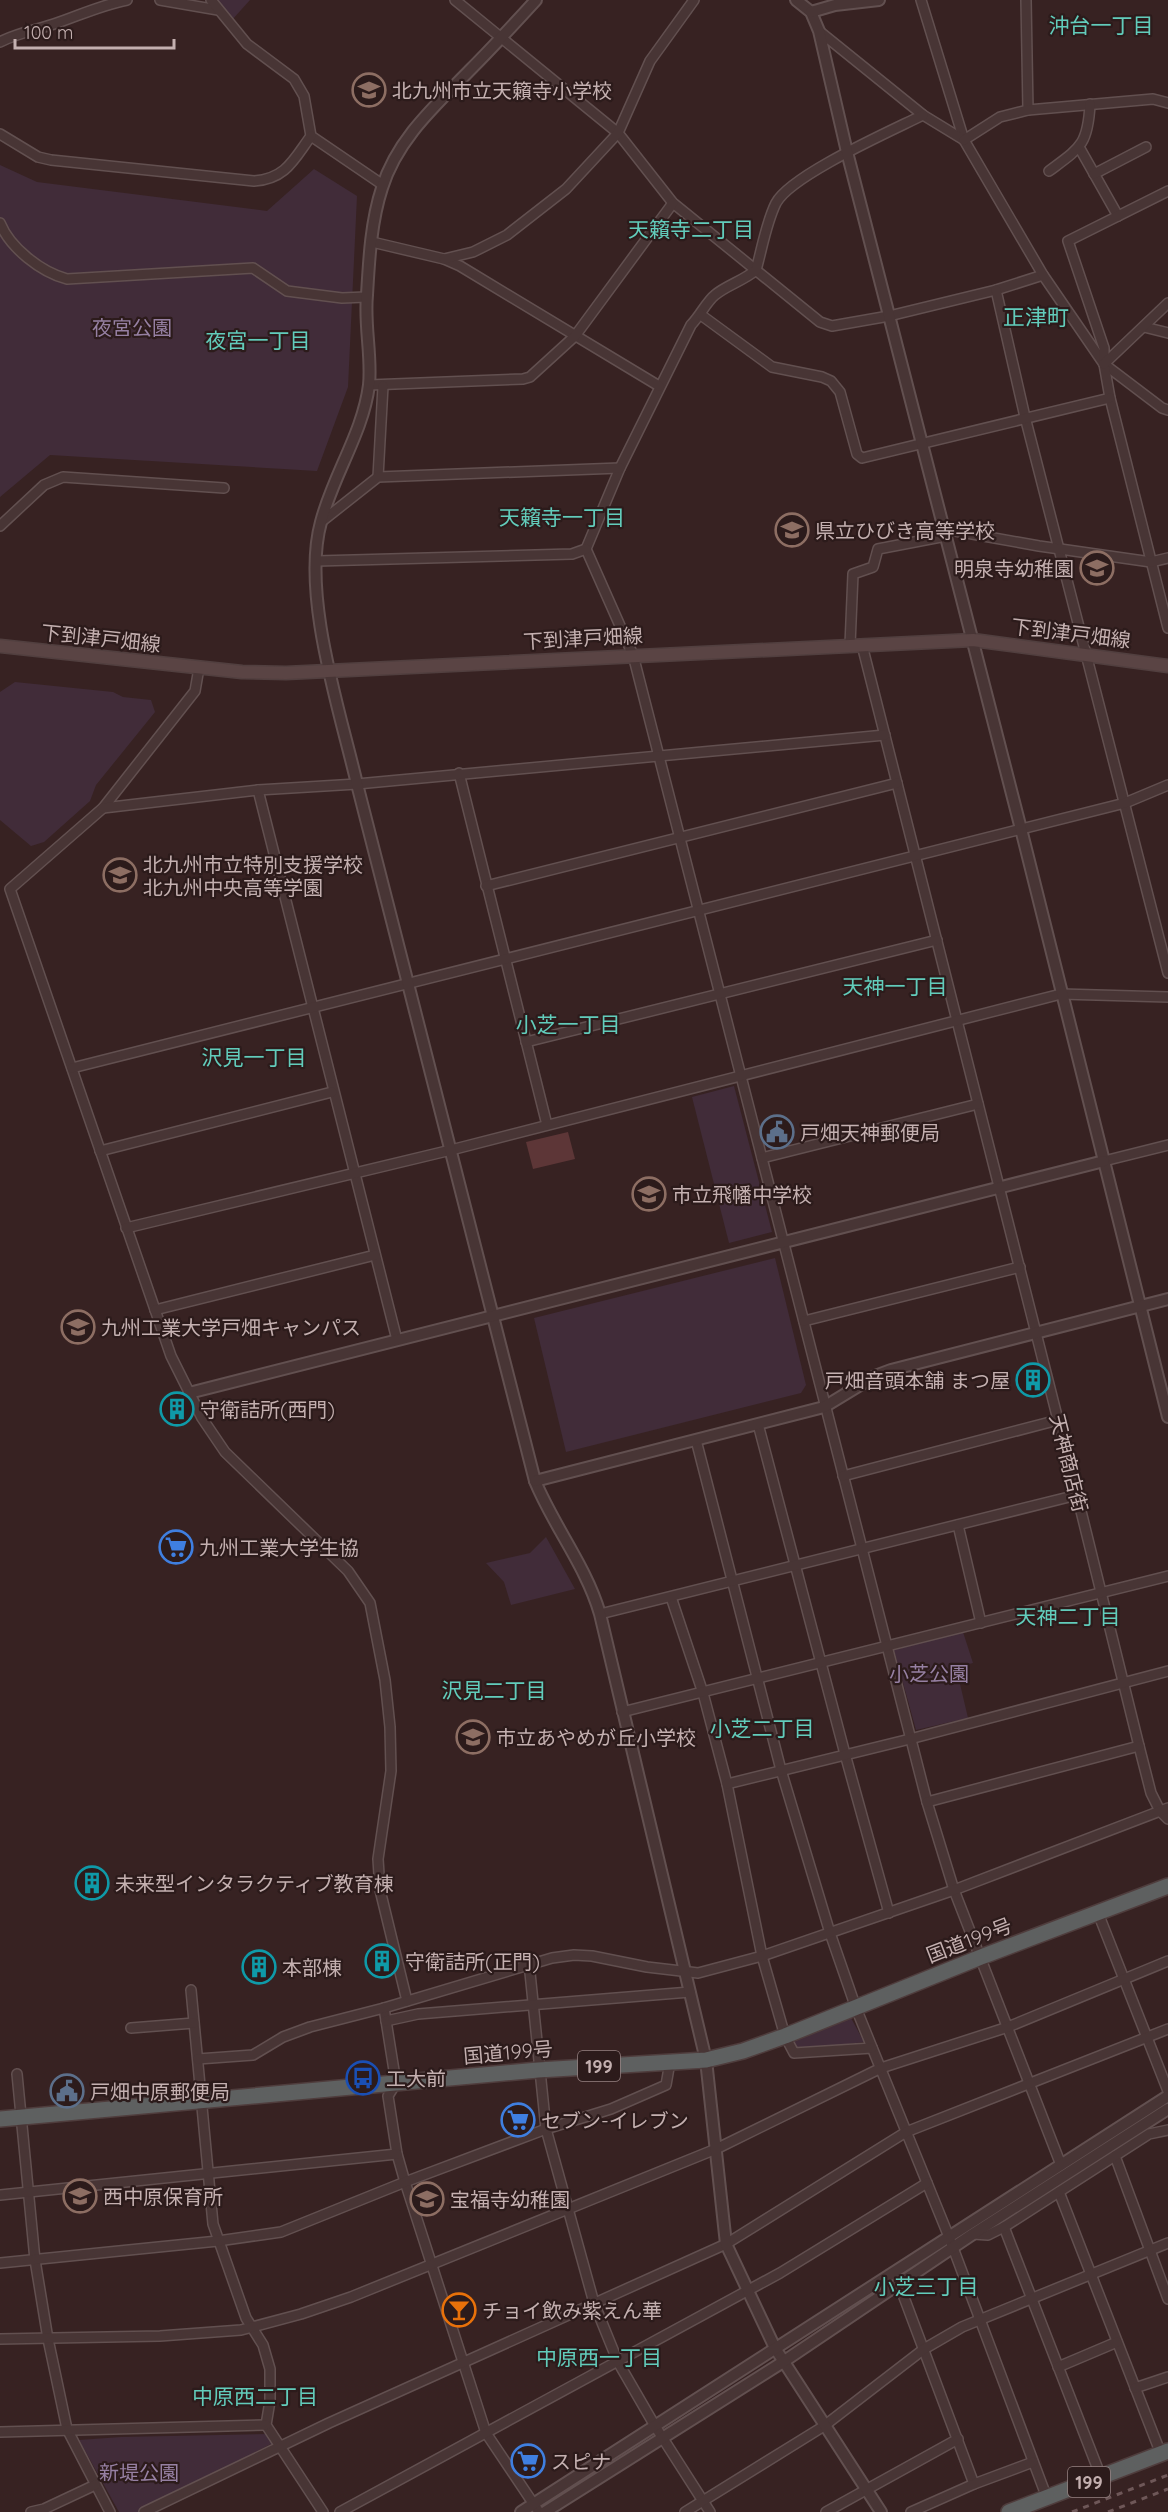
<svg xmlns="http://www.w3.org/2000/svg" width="1168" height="2512" font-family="Quicksand,'Noto Sans JP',sans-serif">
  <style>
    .green { fill: #412c39 }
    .water { fill: #5d3637 }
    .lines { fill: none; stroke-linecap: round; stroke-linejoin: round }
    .minor-casing { stroke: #625050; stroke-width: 12 }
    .tertiary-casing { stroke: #625050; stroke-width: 14 }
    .secondary-casing { stroke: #513f3f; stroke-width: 15 }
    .trunk-casing { stroke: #4f3d3d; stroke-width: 18 }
    .minor { stroke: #483535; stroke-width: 9 }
    .tertiary { stroke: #483535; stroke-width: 10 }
    .secondary { stroke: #5a4444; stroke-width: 12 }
    .trunk { stroke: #5e6060; stroke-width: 15 }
    .rail { stroke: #6e5758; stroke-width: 3; stroke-dasharray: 6 6; stroke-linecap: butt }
    .labels { text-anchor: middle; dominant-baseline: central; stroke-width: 4.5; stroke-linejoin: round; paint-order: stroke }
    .shield { fill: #2c1b1b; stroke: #968383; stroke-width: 1.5 }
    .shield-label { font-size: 18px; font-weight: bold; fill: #c4b0b0 }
    .poi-label { font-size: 20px; fill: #c4b0b0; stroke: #2c1b1b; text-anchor: start }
    .park-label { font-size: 20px; fill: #9680a3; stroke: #2c1b1b }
    .street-label { font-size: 20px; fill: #c4b0b0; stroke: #2c1b1b }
    .neighbourhood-label { font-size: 21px; fill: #62ccbb; stroke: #2c1b1b }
    .quarter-label { font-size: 22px; fill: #62ccbb; stroke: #2c1b1b }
  </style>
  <rect width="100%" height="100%" fill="#372222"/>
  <g class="green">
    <path d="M218 0H250L232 20Z"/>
    <path d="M0 165 37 182 267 211 314 169 357 196 348 387 317 471 50 455 0 497Z"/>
    <path d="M15 682 113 692 123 697 151 700 155 712 96 785 90 801 44 842 31 846 0 820V692Z"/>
    <path d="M734 1086 772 1232 729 1243 692 1097Z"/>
    <path d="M775 1258 806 1385 801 1393 566 1452 534 1318Z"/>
    <path d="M546 1537 575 1589 511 1605 504 1582 486 1563 530 1553Z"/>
    <path d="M963 1632 973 1663 956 1667 968 1718 916 1730 894 1650Z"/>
    <path d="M851 2018 864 2042 798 2050 792 2039Z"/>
    <path d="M268 2434 273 2443 140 2512H119L79 2440 121 2437Z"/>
  </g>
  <path class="water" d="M568 1132 575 1159 533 1169 526 1142Z"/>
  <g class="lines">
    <g class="minor-casing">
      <g id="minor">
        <path d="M160 0 218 10"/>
        <path d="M211 0 247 44 294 79 304 96 311 136 383 185"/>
        <path d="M455 0 618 133 673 203 820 322 832 326 889 316 996 290 1043 275"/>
        <path d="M921 0 964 140 1043 275 1104 364 1162 408 1168 410"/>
        <path d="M1026 0 1028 110"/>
        <path d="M819 31 923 115 964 140"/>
        <path d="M0 42C17 33 36 30 54 24 78 16 101 5 127 0"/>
        <path d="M923 115C891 131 791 175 776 203 766 223 762 249 756 270 743 281 727 285 715 295 707 301 700 316 691 325L620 468 586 549 633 655 927 1802 954 1890 1061 2165"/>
        <path d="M0 134 38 157 51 160 254 181C286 179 294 159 311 136"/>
        <path d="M964 140 1000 117 1028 110 1153 99 1168 103"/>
        <path d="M1079 147 1118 216"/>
        <path d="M1049 171C1080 148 1088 145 1090 104"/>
        <path d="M1094 174 1146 147"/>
        <path d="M1168 191 1068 241 1104 348V364L1110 398 1168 628"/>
        <path d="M0 223C10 248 41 272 67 279L253 268 287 291 342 298 366 297"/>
        <path d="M372 242 444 259 460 266 659 386"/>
        <path d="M444 259 473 252 507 235 566 189 618 133 650 61 694 0"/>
        <path d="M996 290 1025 417 1168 973"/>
        <path d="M701 315 772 367 822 377 831 381 840 392 857 454 862 458 1110 398"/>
        <path d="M1144 327 1168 333"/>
        <path d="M1104 364 1168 303"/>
        <path d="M369 385 523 379 530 377 575 336 673 203"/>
        <path d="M378 477 383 386"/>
        <path d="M321 522 378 477 620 468"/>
        <path d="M0 526 44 485 63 477 224 488"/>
        <path d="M944 529 1039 546 1151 562 1168 558"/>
        <path d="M317 561 572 554 586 549"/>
        <path d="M850 645 853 574 873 567 878 549 946 536"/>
        <path d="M862 645 1077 1495 1139 1746 1151 1793 1160 1811 1168 1819"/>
        <path d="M199 668 195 691 103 808 10 889 171 1356 202 1418 225 1452 348 1571 370 1603 385 1680 390 1727 391 1771 378 1859 380 1890 407 2001"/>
        <path d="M459 773 547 1125"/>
        <path d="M258 790 397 1340"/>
        <path d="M103 808 258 790 357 784 885 735"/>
        <path d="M486 886 897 783"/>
        <path d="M526 1042 937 940"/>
        <path d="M72 1068 1125 803 1168 785"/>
        <path d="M100 1151 332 1092"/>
        <path d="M762 1158 978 1104"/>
        <path d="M1104 1161 1168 1145"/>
        <path d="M126 1228 451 1150 1061 994 1168 997"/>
        <path d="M155 1310 375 1255"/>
        <path d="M804 1321 1020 1267"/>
        <path d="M758 1424 845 1754 889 1913"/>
        <path d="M696 1440 781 1770 830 1933 856 2008 949 2237 1047 2498"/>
        <path d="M843 1476 1058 1420"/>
        <path d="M958 1525 981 1623"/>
        <path d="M671 1597 703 1693 727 1784 762 1956 785 2036 794 2053 872 2048"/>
        <path d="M600 1614 1077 1495"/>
        <path d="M622 1712 1168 1576"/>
        <path d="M727 1784 910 1739 1168 1671"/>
        <path d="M927 1802 1139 1746"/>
        <path d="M1098 1913 1168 2091"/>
        <path d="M529 1963 546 2129 594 2303 618 2362 655 2426 710 2512"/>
        <path d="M191 1990 213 2224 246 2318 263 2345 270 2369V2401L266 2425 323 2512"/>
        <path d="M384 2008 396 2083 388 2096 397 2154 405 2182 486 2433 539 2512"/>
        <path d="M386 2021 418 2014 690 1992"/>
        <path d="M131 2028 194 2023"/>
        <path d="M198 2059 253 2055 283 2037 310 2027 384 2008 552 1958 574 1955 592 1956 647 1967 698 1973 762 1956 954 1890 1168 1808"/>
        <path d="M17 2074 35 2260 48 2339 67 2429 110 2512"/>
        <path d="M1115 2156 1168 2299"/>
        <path d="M1059 2192 1161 2454"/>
        <path d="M0 2195 397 2154"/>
        <path d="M1004 2227 1101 2477"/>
        <path d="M973 2234 988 2235 1004 2227 1149 2134 1168 2130"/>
        <path d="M0 2263 218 2241 281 2232 405 2182 546 2129 611 2109 666 2085 670 2062"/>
        <path d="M899 2284 974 2484"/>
        <path d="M0 2339 160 2336 241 2330 301 2314 351 2297 716 2149 881 2068 1008 2027 1168 1961"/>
        <path d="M1058 2367 1117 2342"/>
        <path d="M1135 2388 1168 2377"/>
        <path d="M0 2432 266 2425"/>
        <path d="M31 2512 44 2509 95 2485"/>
        <path d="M144 2512 329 2423 726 2244 906 2132 1168 2029"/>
        <path d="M340 2512 780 2273 927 2183"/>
        <path d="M685 2512 824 2426 924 2349 962 2327 1168 2243"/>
        <path d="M826 2512 958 2439"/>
        <path d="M911 2512 974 2484 1033 2462"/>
      </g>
    </g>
    <g class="tertiary-casing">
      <g id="tertiary">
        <path d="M536 0C514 24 493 47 471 69 436 105 397 139 382 188 371 221 369 260 367 295 364 325 372 356 369 385 363 433 333 475 321 522 301 594 340 711 357 784L535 1481C554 1527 586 1566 600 1614L706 2060 726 2244 775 2348 881 2512"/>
        <path d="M796 0 811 12 819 31 847 152 1021 829 1168 1417"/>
        <path d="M811 12 835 5 879 0"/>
        <path d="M189 1393 1104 1161"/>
        <path d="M535 1481 824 1407 875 1376 891 1370 1168 1299"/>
        <path d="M521 2512 1168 2096"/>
        <path d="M545 2512 783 2362 973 2234 1168 2109"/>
      </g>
    </g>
    <g class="secondary-casing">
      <path id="secondary" d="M0 646 242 672 286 673 973 640 1168 666"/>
    </g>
    <g class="trunk-casing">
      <g id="trunk">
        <path d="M0 2119 538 2070 706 2060 743 2051 785 2036 981 1957 1168 1886"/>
        <path d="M1009 2512 1168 2451"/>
      </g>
    </g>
    <use href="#minor" class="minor"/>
    <use href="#tertiary" class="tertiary"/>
    <use href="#secondary" class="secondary"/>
    <use href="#trunk" class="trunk"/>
    <g class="rail">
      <path d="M1072 2512 1168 2475"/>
      <path d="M1108 2512 1168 2489"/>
    </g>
  </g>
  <defs>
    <g id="school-ring" transform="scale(1.725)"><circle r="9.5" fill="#2c1b1b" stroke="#8d6e63" stroke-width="1.5"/><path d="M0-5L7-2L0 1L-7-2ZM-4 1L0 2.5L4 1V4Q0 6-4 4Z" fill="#8d6e63"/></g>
    <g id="civic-ring" transform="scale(1.725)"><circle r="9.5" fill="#2c1b1b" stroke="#5c6f8a" stroke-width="1.5"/><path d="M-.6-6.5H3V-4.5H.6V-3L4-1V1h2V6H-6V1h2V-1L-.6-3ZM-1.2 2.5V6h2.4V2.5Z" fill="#5c6f8a"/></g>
    <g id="university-ring" transform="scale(1.725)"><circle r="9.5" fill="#2c1b1b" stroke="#8d6e63" stroke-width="1.5"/><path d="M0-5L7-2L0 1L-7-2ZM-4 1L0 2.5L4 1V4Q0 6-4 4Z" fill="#8d6e63"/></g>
    <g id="building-ring" transform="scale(1.725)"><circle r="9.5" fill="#2c1b1b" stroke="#0f9aa8" stroke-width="1.5"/><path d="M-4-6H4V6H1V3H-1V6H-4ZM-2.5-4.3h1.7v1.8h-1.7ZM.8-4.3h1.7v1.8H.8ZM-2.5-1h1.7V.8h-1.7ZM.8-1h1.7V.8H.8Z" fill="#0f9aa8"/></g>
    <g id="supermarket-ring" transform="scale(1.725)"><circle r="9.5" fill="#2c1b1b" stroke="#3f7fe0" stroke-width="1.5"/><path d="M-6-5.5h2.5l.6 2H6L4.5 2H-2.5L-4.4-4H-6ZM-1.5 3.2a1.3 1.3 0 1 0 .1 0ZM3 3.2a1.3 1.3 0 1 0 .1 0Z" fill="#3f7fe0"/></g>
    <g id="bus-ring" transform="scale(1.725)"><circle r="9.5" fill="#2c1b1b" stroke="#1a4fb4" stroke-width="1.5"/><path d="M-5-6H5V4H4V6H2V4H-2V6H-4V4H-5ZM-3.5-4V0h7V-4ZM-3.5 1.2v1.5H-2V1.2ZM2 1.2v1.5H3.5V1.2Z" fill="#1a4fb4"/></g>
    <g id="bar-ring" transform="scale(1.725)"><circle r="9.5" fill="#2c1b1b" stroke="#e8710a" stroke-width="1.5"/><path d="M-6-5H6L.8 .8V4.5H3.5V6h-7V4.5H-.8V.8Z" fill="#e8710a"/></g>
  </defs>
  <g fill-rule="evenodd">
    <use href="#school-ring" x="369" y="90"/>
    <use href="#school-ring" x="792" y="530"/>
    <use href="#school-ring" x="1097" y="568"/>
    <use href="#school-ring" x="120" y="875"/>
    <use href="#civic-ring" x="777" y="1132"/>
    <use href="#school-ring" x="649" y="1194"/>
    <use href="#university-ring" x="78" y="1327"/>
    <use href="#building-ring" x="1033" y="1380"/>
    <use href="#building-ring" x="177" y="1409"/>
    <use href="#supermarket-ring" x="176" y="1547"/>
    <use href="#school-ring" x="473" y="1737"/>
    <use href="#building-ring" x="92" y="1883"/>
    <use href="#building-ring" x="382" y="1961"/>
    <use href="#building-ring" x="259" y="1967"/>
    <use href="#bus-ring" x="363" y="2078"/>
    <use href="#civic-ring" x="67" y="2091"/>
    <use href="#supermarket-ring" x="518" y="2120"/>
    <use href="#school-ring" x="80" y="2196"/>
    <use href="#school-ring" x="427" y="2199"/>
    <use href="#bar-ring" x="459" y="2310"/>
    <use href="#supermarket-ring" x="528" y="2461"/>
  </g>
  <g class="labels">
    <g class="shield">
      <rect x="578" y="2051" width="42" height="30" rx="4.5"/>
      <rect x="1068" y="2467" width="42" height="30" rx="4.5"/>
    </g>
    <g class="shield-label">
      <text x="599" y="2066">199</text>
      <text x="1089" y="2482">199</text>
    </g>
    <g class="poi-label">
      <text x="392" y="90">北九州市立天籟寺小学校</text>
      <text x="815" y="530">県立ひびき高等学校</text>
      <text x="1074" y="568" text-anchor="end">明泉寺幼稚園</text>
      <text x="143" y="864">北九州市立特別支援学校<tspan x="143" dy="23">北九州中央高等学園</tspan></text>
      <text x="800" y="1132">戸畑天神郵便局</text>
      <text x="672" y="1194">市立飛幡中学校</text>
      <text x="101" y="1327">九州工業大学戸畑キャンパス</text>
      <text x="1010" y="1380" text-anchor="end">戸畑音頭本舗 まつ屋</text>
      <text x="200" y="1409">守衛詰所(西門)</text>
      <text x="199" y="1547">九州工業大学生協</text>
      <text x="496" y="1737">市立あやめが丘小学校</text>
      <text x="115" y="1883">未来型インタラクティブ教育棟</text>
      <text x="405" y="1961">守衛詰所(正門)</text>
      <text x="282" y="1967">本部棟</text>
      <text x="386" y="2078">工大前</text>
      <text x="90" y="2091">戸畑中原郵便局</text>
      <text x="541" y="2120">セブン-イレブン</text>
      <text x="103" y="2196">西中原保育所</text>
      <text x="450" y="2199">宝福寺幼稚園</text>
      <text x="482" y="2310">チョイ飲み紫えん華</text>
      <text x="551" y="2461">スピナ</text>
    </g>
    <g class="park-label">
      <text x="132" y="327">夜宮公園</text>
      <text x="929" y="1673">小芝公園</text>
      <text x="139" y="2472">新堤公園</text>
    </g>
    <g class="street-label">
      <text transform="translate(1071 633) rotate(7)">下到津戸畑線</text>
      <text transform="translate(101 638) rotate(6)">下到津戸畑線</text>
      <text transform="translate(583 638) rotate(-3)">下到津戸畑線</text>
      <text transform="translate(1069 1463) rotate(76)">天神商店街</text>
      <text transform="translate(969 1940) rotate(-21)">国道199号</text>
      <text transform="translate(508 2052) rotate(-5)">国道199号</text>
    </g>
    <g class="neighbourhood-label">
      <text x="1101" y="25">沖台一丁目</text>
      <text x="691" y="229">天籟寺二丁目</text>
      <text x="258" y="340">夜宮一丁目</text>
      <text x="562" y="517">天籟寺一丁目</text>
      <text x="895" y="986">天神一丁目</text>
      <text x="568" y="1024">小芝一丁目</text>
      <text x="254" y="1057">沢見一丁目</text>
      <text x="1068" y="1616">天神二丁目</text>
      <text x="494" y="1690">沢見二丁目</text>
      <text x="762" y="1728">小芝二丁目</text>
      <text x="926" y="2286">小芝三丁目</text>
      <text x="599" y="2357">中原西一丁目</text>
      <text x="255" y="2396">中原西二丁目</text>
    </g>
    <g class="quarter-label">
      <text x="1036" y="317">正津町</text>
    </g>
  </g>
  <path d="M15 39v9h159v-9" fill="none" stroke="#c4b0b0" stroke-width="3"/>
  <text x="24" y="39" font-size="18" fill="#c4b0b0" stroke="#2c1b1b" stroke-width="4.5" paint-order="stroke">100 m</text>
</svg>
